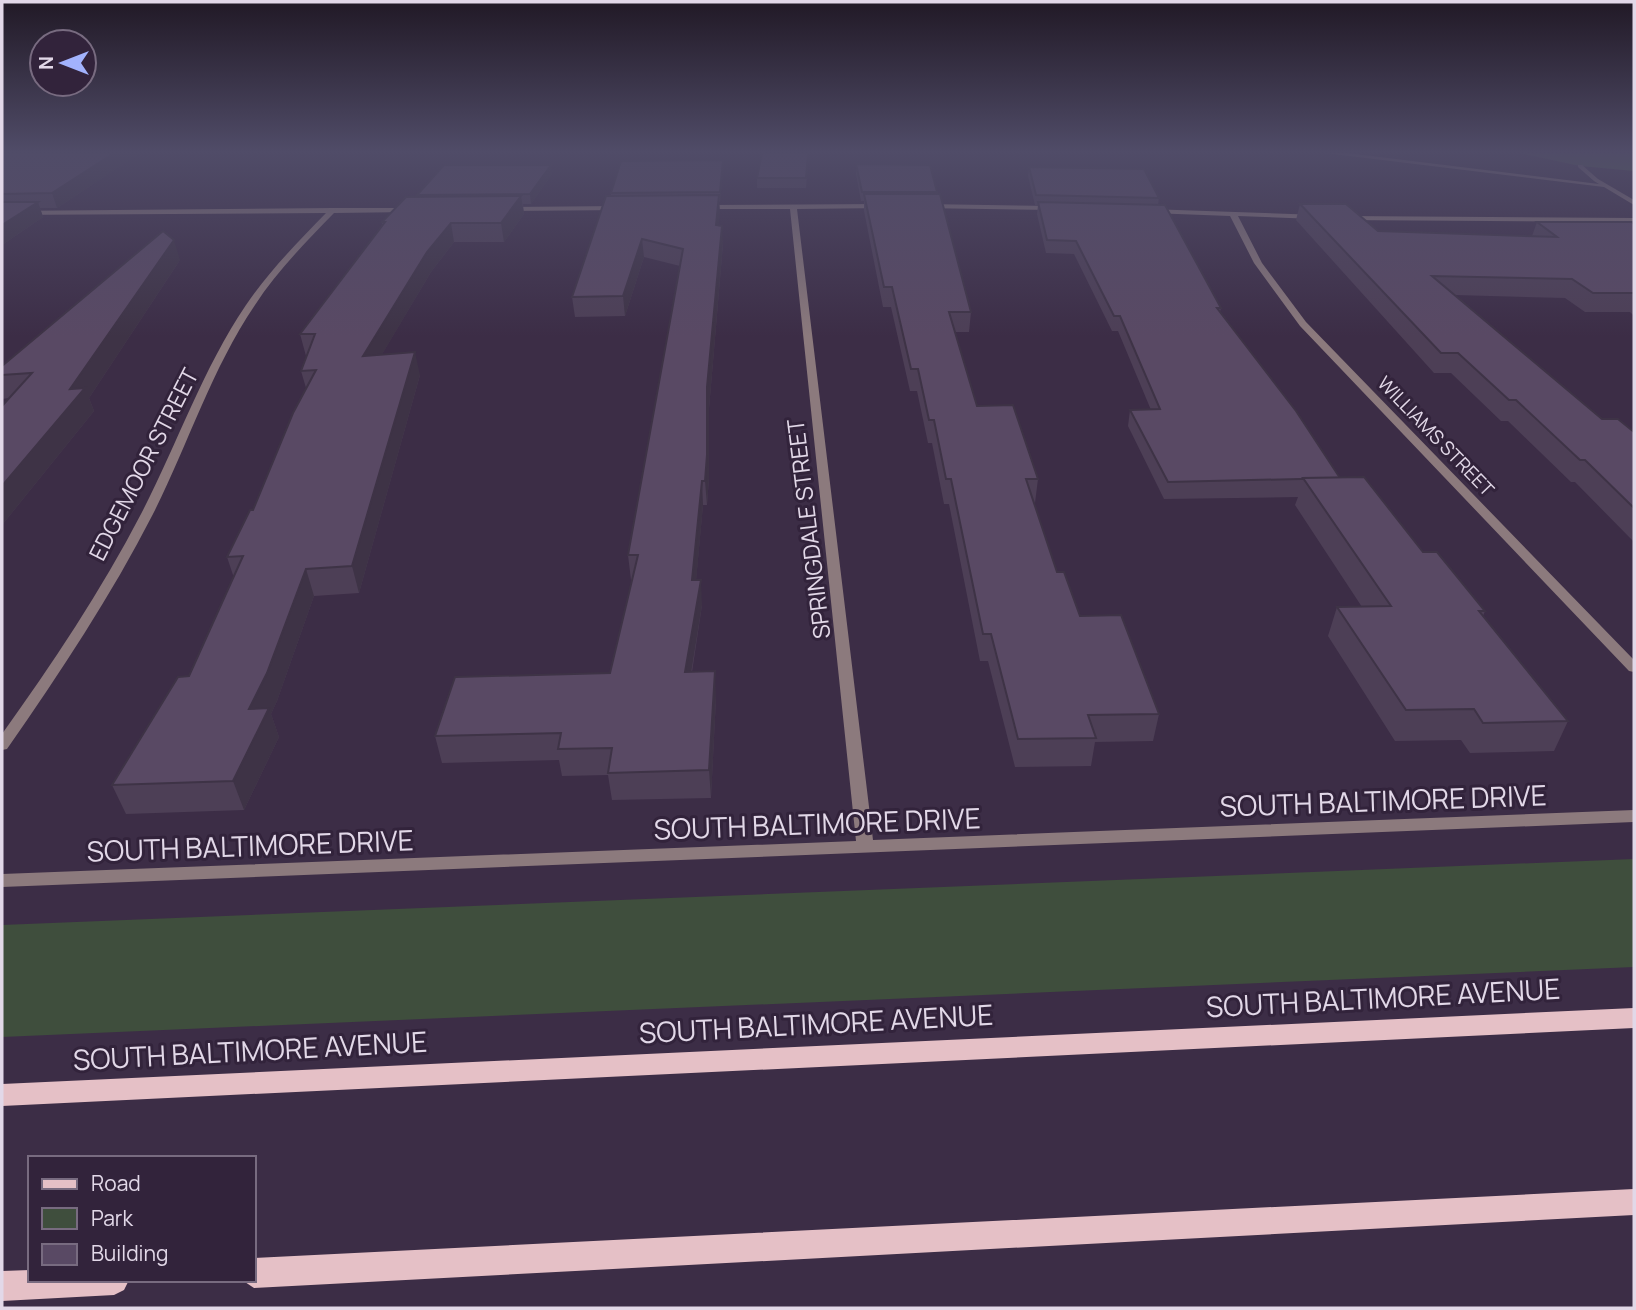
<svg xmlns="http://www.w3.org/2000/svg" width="1636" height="1310" font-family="Manrope,sans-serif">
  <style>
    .green { fill: #3f4e3d }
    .forest { fill: #50684d }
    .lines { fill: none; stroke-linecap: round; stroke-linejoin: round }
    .service { fill: #8c7a7d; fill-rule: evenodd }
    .minor { fill: #8c7a7d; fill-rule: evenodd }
    .primary { fill: #e5c0c6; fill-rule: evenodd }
    .wall { fill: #4d3f56 }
    .shaded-wall { fill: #3e3346 }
    .building { fill: #594964; stroke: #3e3346; stroke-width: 2 }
    .labels { text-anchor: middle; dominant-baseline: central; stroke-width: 6; stroke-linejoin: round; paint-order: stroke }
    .far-street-label { font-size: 19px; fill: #e2d8e8; stroke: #32233b }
    .street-label { font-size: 23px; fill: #e2d8e8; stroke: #32233b }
    .near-street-label { font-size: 28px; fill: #e2d8e8; stroke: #32233b }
  </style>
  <rect width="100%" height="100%" fill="#3c2d46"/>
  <path class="green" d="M1634 859V967L2 1037V925Z"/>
  <path class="forest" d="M1519 153H1634V171L1580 166Z"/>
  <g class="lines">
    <path class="service" d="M1325 153H1347L1607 185 1604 187Z"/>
    <g class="minor">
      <path d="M1578 165H1582L1598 179 1634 200V205L1594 181 1578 167Z"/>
      <path d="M882 204 885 208 797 209 873 840 1634 810V822L2 887V874L856 841 790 209H703L699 207 703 205Z"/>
      <path d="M924 204 1054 206 1058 208 1054 210 921 208Z"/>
      <path d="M620 206 623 210 507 211 503 209 507 207Z"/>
      <path d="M333 208H410L414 210 410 212 334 213C306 242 277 271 255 305 211 370 188 445 153 514 111 596 60 673 7 749L2 750V734C52 664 101 591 141 514 177 445 202 370 246 305 269 271 298 242 326 213L2 215V211Z"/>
      <path d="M1148 209 1319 215 1320 217 1316 219 1238 216 1262 263 1306 322 1634 660V672L1629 671 1300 326 1254 263 1230 216 1151 213 1147 211Z"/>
      <path d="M1343 216 1634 218V222L1340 220V216Z"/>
    </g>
    <g class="primary">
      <path d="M1634 1008V1028L2 1106V1084Z"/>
      <path d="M1634 1189V1215L254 1288 242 1280H254V1258Z"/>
      <path d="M30 1270V1280H129L124 1290 114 1295 2 1301V1271Z"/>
    </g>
  </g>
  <g class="wall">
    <path d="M2 153H140L57 208H40L43 217 2 245Z"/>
    <path d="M809 153 806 188H757V178Z"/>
    <path d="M856 164 937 192 971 312 969 332H955L977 406 1038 479 1035 503H1034L1057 572 1080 616 1159 714 1153 741 1095 742 1091 766 1015 767 988 661H980L949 504H944L932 443H928L917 391H910L891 307H883L864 211V201H861L856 174Z"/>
    <path d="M1029 167 1159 198 1158 205 1221 308 1220 312 1340 478 1423 552 1485 611 1483 616 1568 721 1554 751 1470 753 1461 740 1395 741 1328 636 1337 607H1362L1295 505 1298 497 1164 499 1128 426 1130 410H1151L1118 331H1112L1074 254 1046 253 1037 214 1038 205H1035L1028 176Z"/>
    <path d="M723 170 720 202H719L718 225 723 244 709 409V478L707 505H703L696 580 702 605 692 672 716 698 711 798 612 800 608 775 562 776 559 760 442 763 435 736 610 673 632 580H631L628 555 680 266 644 257 625 316 575 317 572 297 611 196V193Z"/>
    <path d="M552 174 531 204H523L524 214 504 242H454L431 272 382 354 420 375 359 593 314 596 277 701 271 714 279 737 244 810 126 814 112 785 189 676 234 578 227 557 253 510 306 388 301 371 307 356H306L300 334 382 225V222L417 197V195Z"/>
    <path d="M1300 204 1378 231 1532 236 1537 222 1634 224V316L1630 312H1585L1565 298 1455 295 1602 419 1634 432V542L1575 482H1571L1508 421H1501L1451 373H1434L1296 220Z"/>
    <path d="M180 260 89 398 94 411 2 525V406L9 398 2 399V366Z"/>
  </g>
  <g class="shaded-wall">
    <path d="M114 153H140L57 208 52 193Z"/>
    <path d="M723 160V170L720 202V192Z"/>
    <path d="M551 165 552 174 531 204 530 194Z"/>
    <path d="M719 195 720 212 717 243 716 225Z"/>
    <path d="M521 196 524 214 504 242 501 223Z"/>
    <path d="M38 202 43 217 2 245V225Z"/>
    <path d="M451 223 454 242 431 272 368 378 363 356 427 252Z"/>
    <path d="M722 226 723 244 709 409V478L707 505 705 481 707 387Z"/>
    <path d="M642 239 644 257 625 316 623 296Z"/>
    <path d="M174 240 180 260 89 398 94 411 2 525V486Z"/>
    <path d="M415 352 420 375 359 593 352 566Z"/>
    <path d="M702 481 703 505 694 605 692 580Z"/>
    <path d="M306 569 314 596 277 701 271 714 279 737 244 810 233 781 249 709Z"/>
    <path d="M701 580 702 605 687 698 685 672Z"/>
    <path d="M715 671 716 698 711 798 709 770Z"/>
  </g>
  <g class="building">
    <path d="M2 153H114L52 193 2 194Z"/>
    <path d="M762 153H808L806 178H757Z"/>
    <path d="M723 160 720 192 611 193 621 161Z"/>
    <path d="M856 164 930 165 937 192H862Z"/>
    <path d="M444 165H551L530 194 417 195Z"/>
    <path d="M1029 167 1144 169 1159 198 1036 195Z"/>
    <path d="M864 194H940L971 312H949L977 406 1013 405 1038 479H1026L1057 572H1064L1080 616 1121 615 1159 714 1088 715 1096 738 1018 739 991 634H983L951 479H946L934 420H929L918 369H911L892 287H884Z"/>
    <path d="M719 195 716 225 722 226 707 387V455L705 481H702L692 580H701L685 672 715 671 709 770 608 773 612 748 558 749 561 733 435 736 455 677 610 673 638 555H628L683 249 642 239 623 296 572 297 606 196Z"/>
    <path d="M521 196 501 223H451L427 252 363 356 415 352 352 566 306 569 267 673 249 709 269 708 233 781 112 785 178 677 189 676 243 556 227 557 250 510H253L293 413 316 370 301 371 315 334H300L385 222H382L406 197Z"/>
    <path d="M2 202H38L2 225Z"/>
    <path d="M1038 202 1165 205 1221 308H1217L1296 411 1340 478 1168 482 1130 410 1160 409 1120 316H1114L1076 241 1047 240Z"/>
    <path d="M1300 204H1346L1378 231 1557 237 1537 222H1632L1634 224V293H1593L1572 279 1432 276 1602 419H1618L1634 432V508L1585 460H1580L1516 400H1509L1458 353H1441Z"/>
    <path d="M163 231 174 240 70 389 85 388 2 486V406L32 373 2 375V366Z"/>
    <path d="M1364 477 1423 552H1437L1485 611H1479L1568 721 1483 723 1474 709 1406 710 1337 607 1391 606 1303 478Z"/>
  </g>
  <linearGradient id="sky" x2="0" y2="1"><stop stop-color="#211926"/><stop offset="0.45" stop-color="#504c68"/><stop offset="1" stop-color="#504c68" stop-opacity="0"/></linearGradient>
  <rect width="1636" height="337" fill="url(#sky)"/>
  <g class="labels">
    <g class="far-street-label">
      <text transform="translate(1436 436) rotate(46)">WILLIAMS STREET</text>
    </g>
    <g class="street-label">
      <text transform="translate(143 464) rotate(-63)">EDGEMOOR STREET</text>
      <text transform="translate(808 529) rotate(-97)">SPRINGDALE STREET</text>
    </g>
    <g class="near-street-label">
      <text transform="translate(1383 800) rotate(-2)">SOUTH BALTIMORE DRIVE</text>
      <text transform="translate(817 823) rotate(-2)">SOUTH BALTIMORE DRIVE</text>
      <text transform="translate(250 845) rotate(-2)">SOUTH BALTIMORE DRIVE</text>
      <text transform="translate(1383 997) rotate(-3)">SOUTH BALTIMORE AVENUE</text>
      <text transform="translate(816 1023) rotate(-3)">SOUTH BALTIMORE AVENUE</text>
      <text transform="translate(250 1050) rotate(-3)">SOUTH BALTIMORE AVENUE</text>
    </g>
  </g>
  <rect width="1636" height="1310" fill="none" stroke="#e2d8e8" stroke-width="7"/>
  <rect x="28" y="1156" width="228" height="126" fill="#32233b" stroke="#786b80" stroke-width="2"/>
  <rect x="42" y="1179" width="35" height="10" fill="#e5c0c6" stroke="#786b80" stroke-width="2"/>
  <text x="91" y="1191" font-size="21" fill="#e2d8e8">Road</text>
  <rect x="42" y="1208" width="35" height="21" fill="#3f4e3d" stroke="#786b80" stroke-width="2"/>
  <text x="91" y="1226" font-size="21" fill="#e2d8e8">Park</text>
  <rect x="42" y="1244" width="35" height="21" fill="#594964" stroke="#786b80" stroke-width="2"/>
  <text x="91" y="1261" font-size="21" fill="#e2d8e8">Building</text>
  <g transform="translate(63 63) rotate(270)"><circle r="33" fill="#32233b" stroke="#786b80" stroke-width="2"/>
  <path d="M0-5L12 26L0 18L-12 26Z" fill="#a2b2fd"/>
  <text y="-10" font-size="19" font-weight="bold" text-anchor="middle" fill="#e2d8e8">N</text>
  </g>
</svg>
